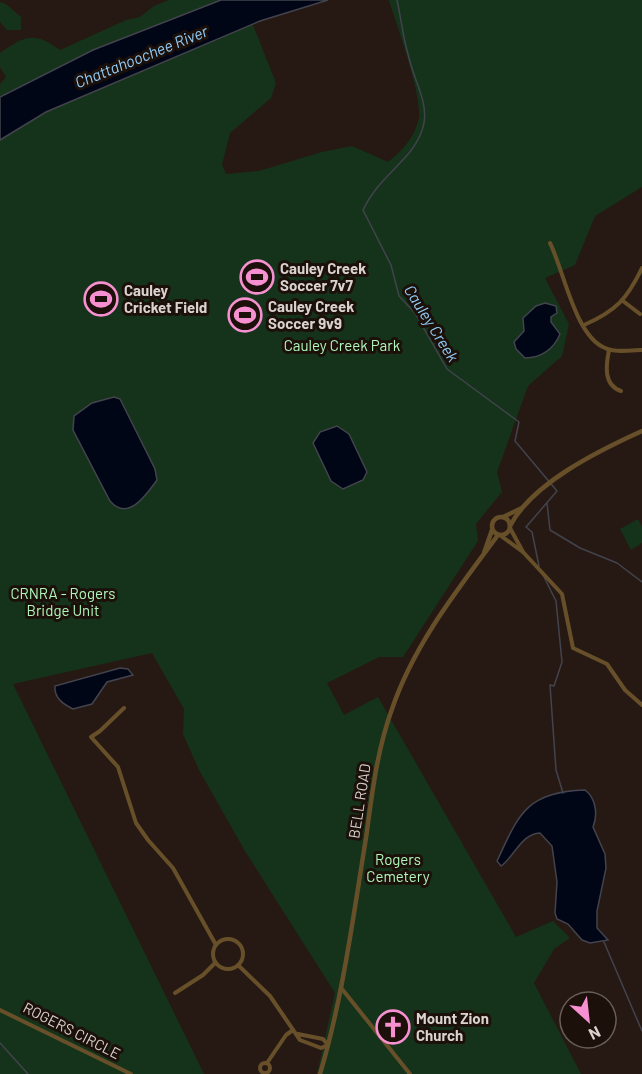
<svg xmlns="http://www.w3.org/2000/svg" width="642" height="1074" font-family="Barlow,sans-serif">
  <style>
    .green { fill: #15331b }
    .water { fill: #000616; stroke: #42434d; stroke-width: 1.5 }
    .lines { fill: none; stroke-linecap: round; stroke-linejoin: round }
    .stream { stroke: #42434d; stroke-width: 1.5 }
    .minor { stroke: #675029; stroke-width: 4 }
    .tertiary { stroke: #675029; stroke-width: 4.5 }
    .labels { text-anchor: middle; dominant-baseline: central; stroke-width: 6; stroke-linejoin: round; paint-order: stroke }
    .poi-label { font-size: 15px; font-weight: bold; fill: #dbd2ce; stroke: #1c100a; text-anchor: start }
    .park-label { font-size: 15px; fill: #aff8bb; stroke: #1c100a }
    .street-label { font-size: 15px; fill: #dbd2ce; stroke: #1c100a }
    .water-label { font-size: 16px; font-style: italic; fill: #91cdfa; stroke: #1c100a }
  </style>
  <rect width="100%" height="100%" fill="#261913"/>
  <g class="green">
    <path d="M169 0H221L93 50 0 97V84L6 77 0 67V53C25 36 34 31 60 50L126 20 140 17 154 6Z"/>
    <path d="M389 0H642V187L595 216 575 265 545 278 569 324 562 356 528 386 497 472 502 492 476 524 478 541 403 657H379L327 683 344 715 378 697 516 937 553 921 570 938 554 949 534 983 581 1074H317L335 993 245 851 199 770 183 734 184 709 152 653 13 684 204 1074H0V130L251 20 276 83 271 98 230 133 222 165 226 174 259 171 322 152 352 146 388 162C402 151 413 139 418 122 425 101 396 24 389 0Z"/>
    <path d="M0 2 6 4 21 17V30H7L0 22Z"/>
    <path d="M638 519 642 527V543L631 550 620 529Z"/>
  </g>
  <g class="water">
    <path d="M221 0H328L260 21 46 112 0 140V97L93 50Z"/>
    <path d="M545 303 556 306 557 313 551 317V322L560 334C554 349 541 358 525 358L516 349 514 342 524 331 523 318 536 306Z"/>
    <path d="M114 397 120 399 155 469 157 480C146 495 128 522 110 501L73 430 74 416 92 403Z"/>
    <path d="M337 426 349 434 367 472 363 480 343 489 331 481 313 443 320 432Z"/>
    <path d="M120 668 128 669 133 675 107 682 92 704 73 709C63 704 54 698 55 686Z"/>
    <path d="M585 790C596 798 598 815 593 827L605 854 606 868 597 911V928L608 940 590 943 582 940 568 924 557 919 555 913 557 882 552 846 540 833C521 834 515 856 501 866L497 861C519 814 526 792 585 790Z"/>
  </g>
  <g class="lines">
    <g class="stream">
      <path d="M397 0C401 18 403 37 408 54 417 94 440 114 409 153 392 173 374 186 363 210L391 265 399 296 415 313 447 369 519 422 515 441 557 491 526 527 532 532 539 566"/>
      <path d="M547 503 550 530 580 548 617 563 642 582"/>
      <path d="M543 575 556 601 562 662 554 686 550 685 556 770 563 793"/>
      <path d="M604 942 642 1031"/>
      <path d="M0 1043 28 1074"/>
    </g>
    <g class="minor">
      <path d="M550 243C564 271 575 336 605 348 615 353 631 350 642 350"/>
      <path d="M623 301 640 314"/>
      <path d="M584 325C616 311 627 299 642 268"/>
      <path d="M609 350C606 365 603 385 621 391"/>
      <path d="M510 528 523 552"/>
      <path d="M501 536 523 552 562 594 573 648 607 664 625 690 642 705"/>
      <path d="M124 708 100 731 91 737 118 767 136 823 148 840 173 868 216 945"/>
      <circle cx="228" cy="954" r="15"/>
      <path d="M238 965 270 996 300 1040 321 1048 328 1045 323 1039 298 1034"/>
      <path d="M342 989 410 1074"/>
      <path d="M175 993 203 975 215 963"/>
      <path d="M0 1010 131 1074"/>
      <path d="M267 1063 286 1035 293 1030"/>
      <circle cx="265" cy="1068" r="5"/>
    </g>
    <g class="tertiary">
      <circle cx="501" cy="526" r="9"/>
      <path d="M503 517 522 508"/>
      <path d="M510 526C532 483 600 450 642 431"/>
      <path d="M484 553 492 530"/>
      <path d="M320 1074C343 997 353 917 366 838 372 794 377 750 392 709 414 644 458 589 498 535"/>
    </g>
  </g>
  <defs>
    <g id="stadium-ring" transform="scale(1.725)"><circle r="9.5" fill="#1c100a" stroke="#f690d0" stroke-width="1.5"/><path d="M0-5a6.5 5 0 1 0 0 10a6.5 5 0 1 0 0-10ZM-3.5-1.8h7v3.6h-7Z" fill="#f690d0"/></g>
    <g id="church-ring" transform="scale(1.725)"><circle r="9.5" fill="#1c100a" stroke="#f690d0" stroke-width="1.5"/><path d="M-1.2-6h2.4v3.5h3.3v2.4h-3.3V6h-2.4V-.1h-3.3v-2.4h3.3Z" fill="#f690d0"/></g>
  </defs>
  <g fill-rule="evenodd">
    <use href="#stadium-ring" x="257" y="277"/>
    <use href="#stadium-ring" x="101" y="299"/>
    <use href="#stadium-ring" x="245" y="315"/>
    <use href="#church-ring" x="393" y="1027"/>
  </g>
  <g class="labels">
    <g class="poi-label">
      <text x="280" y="268">Cauley Creek<tspan x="280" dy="17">Soccer 7v7</tspan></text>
      <text x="124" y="290">Cauley<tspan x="124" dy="17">Cricket Field</tspan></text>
      <text x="268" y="306">Cauley Creek<tspan x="268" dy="17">Soccer 9v9</tspan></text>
      <text x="416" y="1018">Mount Zion<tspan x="416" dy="17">Church</tspan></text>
    </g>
    <g class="park-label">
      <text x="342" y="345">Cauley Creek Park</text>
      <text x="63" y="593">CRNRA - Rogers<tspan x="63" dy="17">Bridge Unit</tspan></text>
      <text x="398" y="859">Rogers<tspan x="398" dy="17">Cemetery</tspan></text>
    </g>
    <g class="street-label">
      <text transform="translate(359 801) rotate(-81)">BELL ROAD</text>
      <text transform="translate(72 1030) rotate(27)">ROGERS CIRCLE</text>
    </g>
    <g class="water-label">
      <text transform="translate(141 56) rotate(-22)">Chattahoochee River</text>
      <text transform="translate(432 323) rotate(58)">Cauley Creek</text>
    </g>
  </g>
  <g transform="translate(588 1020) rotate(153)"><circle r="28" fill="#1c100a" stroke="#685e58" stroke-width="1.5"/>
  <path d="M0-4.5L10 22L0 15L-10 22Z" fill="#f690d0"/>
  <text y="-9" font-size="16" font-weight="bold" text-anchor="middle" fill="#dbd2ce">N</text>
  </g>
</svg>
